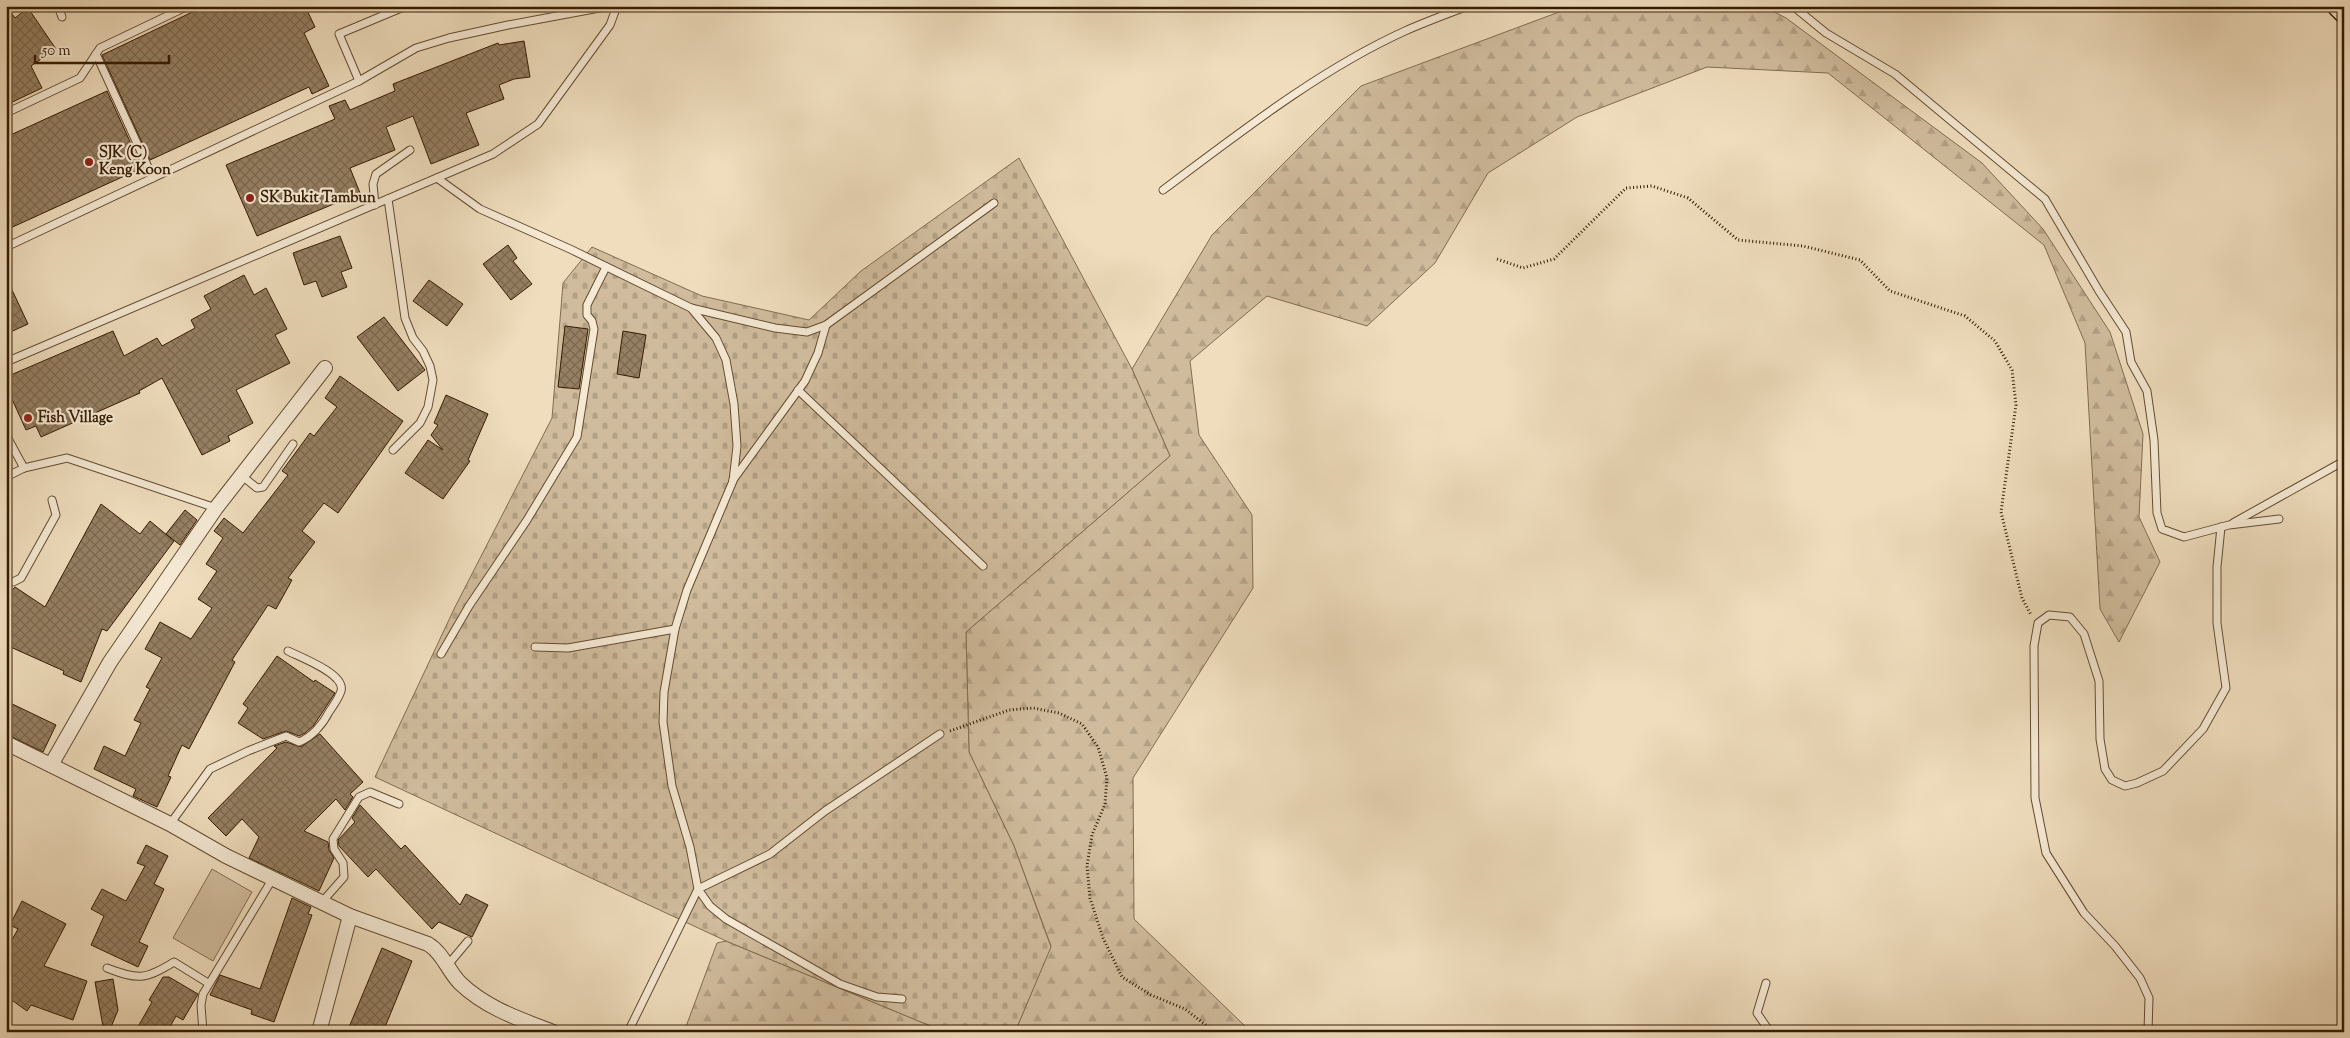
<svg xmlns="http://www.w3.org/2000/svg" width="2350" height="1038" font-family="'Sorts Mill Goudy',serif">
  <style>
    .forest { fill: url(#forest-firs); stroke: #836c50 }
    .cemetery { fill: url(#cemetery-stones); stroke: #836c50 }
    .pitch { fill: #d0bc9d; stroke: #836c50 }
    .building { fill: url(#building-cross-hatch); stroke: #361c02 }
    .lines { fill: none; stroke-linecap: round; stroke-linejoin: round }
    .service-casing { stroke: #644c31; stroke-width: 9 }
    .minor-casing { stroke: #644c31; stroke-width: 16 }
    .primary-casing { stroke: #361c02; stroke-width: 25 }
    .path { stroke: #361c02; stroke-width: 3; stroke-dasharray: 1 2.5; stroke-linecap: butt }
    .service { stroke: #f5e9d4; stroke-width: 7 }
    .minor { stroke: #f5e9d4; stroke-width: 14 }
    .primary { stroke: #efddbd; stroke-width: 22 }
    .poi-dot { fill: #8f2418; stroke: #f5e9d4; stroke-width: 2 }
    .labels { text-anchor: middle; dominant-baseline: central; stroke-width: 4.5; stroke-linejoin: round; paint-order: stroke }
    .poi-label { font-size: 15px; font-weight: bold; fill: #361c02; stroke: #f5e9d4; text-anchor: start }
  </style>
  <defs>
    <pattern id="forest-firs" width="22" height="20" patternUnits="userSpaceOnUse" patternTransform="scale(1.25)"><rect width="22" height="20" fill="#d0bc9d"/><path d="M5 1l3.5 6h-7zM16 11l3.5 6h-7z" fill="#b3a186"/></pattern>
    <pattern id="cemetery-stones" width="16" height="16" patternUnits="userSpaceOnUse" patternTransform="scale(1.25)"><rect width="16" height="16" fill="#d0bc9d"/><path d="M2 7V4a2 2 0 0 1 4 0v3zM10 15v-3a2 2 0 0 1 4 0v3z" fill="#b3a186"/></pattern>
    <pattern id="building-cross-hatch" width="8" height="8" patternUnits="userSpaceOnUse" patternTransform="scale(1.25)"><rect width="8" height="8" fill="#968063"/><path d="M0 0l8 8M0 8l8-8" fill="none" stroke="#7b684f"/></pattern>
  </defs>
  <rect width="100%" height="100%" fill="#efddbd"/>
  <filter id="stains"><feTurbulence type="fractalNoise" baseFrequency=".004" numOctaves="4"/><feColorMatrix values="0 0 0 0 .2 0 0 0 0 .09 0 0 0 0 .02 0 0 0 .5 -.17"/></filter>
  <radialGradient id="worn" r=".72"><stop offset=".6" stop-color="#630" stop-opacity="0"/><stop offset="1" stop-color="#630" stop-opacity=".3"/></radialGradient>
  <g class="forest">
    <path d="M1575 6H1763L1786 18 1982 163 2043 229 2110 332 2143 434 2139 517 2160 562 2119 642 2100 609 2085 343 2044 245 1828 73 1707 67 1577 117 1488 173 1435 263 1367 326 1267 296 1190 361 1199 435 1252 515 1253 588 1133 778 1134 919 1245 1026 1244 1032H1015L1051 946 1014 846 969 752 966 632 1170 456 1132 369 1212 235 1361 86Z"/>
    <path d="M726 941 945 1032H684L717 943Z"/>
  </g>
  <path class="cemetery" d="M1019 158 1132 369 1170 456 966 632 969 752 1014 846 1051 947 1015 1032H945L726 941 375 777 455 607 552 418 563 283 592 247 702 296 809 320 861 271Z"/>
  <path class="pitch" d="M212 869 252 892 213 961 173 938Z"/>
  <g class="building">
    <path d="M6 6 15 18 28 8 56 49 31 66 42 88 6 105Z"/>
    <path d="M205 6H305L315 27 304 33 329 86 312 94 309 87 150 160 102 55Z"/>
    <path d="M524 41 530 77 514 79 499 85 504 99 466 113 479 145 431 164 413 116 386 127 395 150 350 168 360 193 257 236 226 165 335 119 329 106 345 100 350 110 395 91 393 84 498 43 499 45Z"/>
    <path d="M107 91 142 168 6 230V137Z"/>
    <path d="M340 236 352 268 341 272 347 287 322 297 316 281 304 285 293 253Z"/>
    <path d="M508 245 517 258 513 261 532 284 511 300 483 264Z"/>
    <path d="M244 275 254 295 266 288 287 329 275 335 290 363 236 390 253 423 228 436 230 441 202 455 162 378 139 391 140 393 41 437 36 426 26 430 6 386V377L113 331 124 356 157 338 162 346 195 328 191 320 211 309 204 296Z"/>
    <path d="M6 277 28 324 6 334Z"/>
    <path d="M429 280 463 304 447 326 413 301Z"/>
    <path d="M384 317 425 370 398 391 357 337Z"/>
    <path d="M565 326 588 329 579 389 558 387Z"/>
    <path d="M623 331 646 335 639 378 617 374Z"/>
    <path d="M340 376 403 421 338 513 324 503 302 531 315 542 288 578 292 580 276 609 268 605 232 660 235 662 189 749 182 745 168 776 171 777 157 807 133 796 136 789 94 769 104 746 125 756 141 723 134 720 150 689 146 687 162 658 145 649 160 622 191 639 212 608 198 599 217 571 206 564 223 538 214 531 224 518 243 533 288 475 282 471 310 433 314 436 337 407 325 398Z"/>
    <path d="M446 395 488 414 468 460 470 461 443 499 405 473 428 440 443 450 431 435 438 425 434 423Z"/>
    <path d="M101 504 140 534 150 521 174 541 107 631 102 629 81 682 63 674 64 671 6 645V597L15 587 45 607Z"/>
    <path d="M185 510 197 520 180 545 166 534Z"/>
    <path d="M277 656 314 682 315 680 335 693 314 725 305 733 299 736 286 731 263 739 238 723 248 708 243 704Z"/>
    <path d="M6 701 56 725 43 752 6 734Z"/>
    <path d="M320 734 363 782 350 794 353 797 345 810 336 799 304 831 328 842 329 850 334 858 319 891 249 858 259 837 242 819 226 836 208 818 277 748 274 746 286 742 301 747Z"/>
    <path d="M360 805 401 849 405 845 460 905 466 894 488 905 472 937 439 922 432 929 376 869 368 877 339 846 338 840 355 822 352 818Z"/>
    <path d="M146 845 168 856 154 884 164 889 139 942 148 946 138 967 91 945 104 916 91 909 102 889 126 901 145 866 137 863Z"/>
    <path d="M292 898 311 907 308 914 312 915 274 1022 251 1014 252 1010 210 995 220 975 260 989Z"/>
    <path d="M22 901 66 924 44 966 87 981 73 1020 31 1005 27 1011 6 996V951L18 929 10 925Z"/>
    <path d="M382 948 412 961 383 1032H347Z"/>
    <path d="M163 977H169L198 994 197 996 183 1020 176 1016 167 1032H135L152 1002 149 1000Z"/>
    <path d="M113 979 118 1010 109 1032H104L95 982Z"/>
  </g>
  <g class="lines">
    <g class="service-casing">
      <g id="service">
        <path d="M58 6 62 17"/>
        <path d="M1793 6 1826 33 1895 74 2045 199 2099 291 2126 332 2131 362 2147 391 2154 440 2157 513 2162 529 2184 537 2229 525 2279 519"/>
        <path d="M96 54 153 178"/>
        <path d="M359 81 339 34 406 6"/>
        <path d="M6 113 80 78 100 48 188 6"/>
        <path d="M437 178 480 209 570 249 691 308 716 338 726 360 734 404 737 446 733 481 687 590 675 629 664 692 663 722 672 786 690 847 698 889 710 906 726 919 840 984 877 997 902 999"/>
        <path d="M1163 190C1238 134 1319 70 1405 31 1425 22 1447 14 1468 6"/>
        <path d="M388 199 405 318 413 338 423 351 430 366 433 380 428 407 420 423 393 450"/>
        <path d="M375 205 373 184 376 174 410 150"/>
        <path d="M6 247 359 81 416 48 449 38 508 25 610 6"/>
        <path d="M691 308 775 328 807 332 826 325 994 203"/>
        <path d="M6 362 493 154 538 124 610 25 617 6"/>
        <path d="M798 390 983 566"/>
        <path d="M6 435 24 468"/>
        <path d="M241 475 257 488 263 487 293 444"/>
        <path d="M6 477 24 468 67 458 216 508"/>
        <path d="M733 480 805 381 818 353 826 325"/>
        <path d="M2233 523 2344 461"/>
        <path d="M6 580 13 582 21 578 56 515 52 500"/>
        <path d="M535 647 568 648 675 629"/>
        <path d="M441 654 469 606 527 520 577 437 594 329 592 321 587 315V305L606 267"/>
        <path d="M170 824 210 769 248 751 286 736 299 742C312 737 323 724 329 712 333 706 339 698 341 691 346 674 300 657 288 651"/>
        <path d="M322 902 344 877 343 863 334 849 333 839 359 797 370 792 399 804"/>
        <path d="M447 966 468 941"/>
        <path d="M107 968C138 980 145 980 174 962L208 983"/>
        <path d="M1766 983 1757 1013 1770 1032"/>
        <path d="M203 1032 201 1005 203 994 273 878"/>
        <path d="M628 1032 698 889 770 854 825 811 940 734"/>
        <path d="M2148 1032 2149 998 2140 978 2115 946 2084 913 2046 853 2035 798 2034 646 2038 623 2049 615 2070 617 2084 634 2099 681 2100 739 2105 769 2112 780 2125 786 2137 783 2163 771 2203 729 2226 688 2217 623V567L2221 527"/>
      </g>
    </g>
    <g class="minor-casing">
      <g id="minor">
        <path d="M6 743 170 824 226 856 350 916 428 944C443 953 448 971 460 983 486 1008 519 1019 553 1032"/>
        <path d="M51 765 110 662 216 508 325 368"/>
        <path d="M319 1032 350 916"/>
      </g>
    </g>
    <g class="primary-casing">
      <path id="primary" d="M2339 6 2344 11"/>
    </g>
    <g class="path">
      <path d="M1497 259 1523 268 1554 259 1626 188 1652 186 1688 198 1738 240 1803 246 1860 260 1890 291 1965 316 1995 341 2012 370 2016 405 2001 512 2022 598 2031 615"/>
      <path d="M950 731 1009 710 1033 708 1059 713 1082 724 1098 747 1107 778 1105 804 1092 835 1087 866 1090 898 1103 938 1122 977 1151 995 1185 1009 1215 1032"/>
    </g>
    <use href="#service" class="service"/>
    <use href="#minor" class="minor"/>
    <use href="#primary" class="primary"/>
  </g>
  <g class="poi-dot">
    <circle cx="89" cy="162" r="5"/>
    <circle cx="250" cy="198" r="5"/>
    <circle cx="28" cy="418" r="5"/>
  </g>
  <g class="labels">
    <g class="poi-label">
      <text x="99" y="153">SJK (C)<tspan x="99" dy="17">Keng Koon</tspan></text>
      <text x="260" y="198">SK Bukit Tambun</text>
      <text x="38" y="418">Fish Village</text>
    </g>
  </g>
  <rect width="2350" height="1038" fill="none" stroke="#efddbd" stroke-width="25"/>
  <rect x="8" y="8" width="2335" height="1023" fill="none" stroke="#361c02" stroke-width="2.5"/>
  <rect x="12" y="12" width="2325" height="1013" fill="none" stroke="#361c02"/>
  <path d="M35 55v8h134v-8" fill="none" stroke="#361c02" stroke-width="2.5"/>
  <text x="42" y="55" font-size="15" fill="#361c02" stroke="#f5e9d4" stroke-width="4" paint-order="stroke">50 m</text>
  <rect width="100%" height="100%" filter="url(#stains)"/>
  <rect width="100%" height="100%" fill="url(#worn)"/>
</svg>
